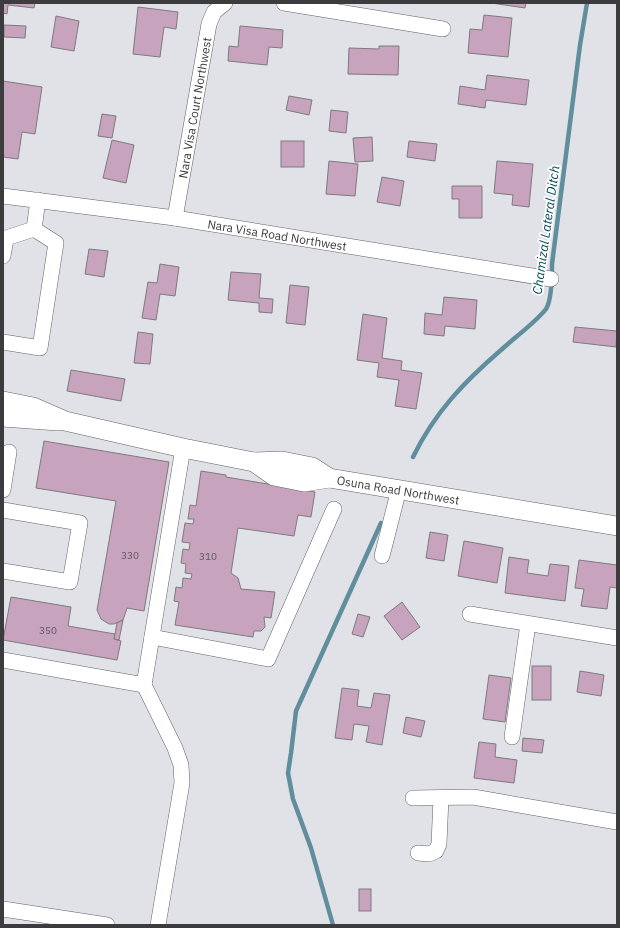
<svg xmlns="http://www.w3.org/2000/svg" width="620" height="928" font-family="'IBM Plex Sans',sans-serif">
  <style>
    .lines { fill: none; stroke-linecap: round; stroke-linejoin: round }
    .stream { stroke: #608e9d; stroke-width: 4.5 }
    .building { fill: #c7a3be; stroke: #7e7a7d }
    .minor-casing { stroke: #616266; stroke-width: 16 }
    .major-casing { stroke: #616266; stroke-width: 20 }
    .minor { stroke: #fff; stroke-width: 15 }
    .major { stroke: #fff; stroke-width: 19 }
    .labels { text-anchor: middle; dominant-baseline: central; stroke-width: 3.5; stroke-linejoin: round; paint-order: stroke }
    .number-label { font-size: 10px; fill: #5f565e }
    .street-label { font-size: 12px; fill: #3c3c3e; stroke: #fff }
    .water-label { font-size: 13px; font-style: italic; fill: #044b5c; stroke: #fff }
  </style>
  <rect width="100%" height="100%" fill="#e1e2e8"/>
  <g class="lines">
    <g class="stream">
      <path d="M413 457C435 412 464 382 501 350 513 339 537 321 546 309 552 300 552 275 552 264L580 45 587 3"/>
      <path d="M333 925 311 848 293 799 288 773 291 753 296 711 381 523"/>
    </g>
  </g>
  <g class="building">
    <path d="M3 3H35L34 8 8 5 7 14 3 13Z"/>
    <path d="M491 3H526L525 8Z"/>
    <path d="M138 7 178 12 176 29 164 27 160 57 133 54Z"/>
    <path d="M484 15 512 18 508 57 468 53 470 29 482 30Z"/>
    <path d="M56 16 79 21 74 51 51 47Z"/>
    <path d="M4 25 26 26 25 38 4 37Z"/>
    <path d="M240 26 283 30 282 48 269 47 267 65 228 61 229 46 238 47Z"/>
    <path d="M379 46H399L398 75 348 74 349 48 379 49Z"/>
    <path d="M487 75 529 80 526 105 486 100 485 108 458 104 460 86 485 90Z"/>
    <path d="M3 81 42 87 35 134 22 132 18 159 3 157Z"/>
    <path d="M289 96 312 100 309 115 286 110Z"/>
    <path d="M331 110 348 112 346 133 329 131Z"/>
    <path d="M102 114 116 116 112 138 98 136Z"/>
    <path d="M372 137 373 161 355 162 353 138Z"/>
    <path d="M112 140 134 145 126 183 103 178Z"/>
    <rect x="281" y="141" width="23" height="26"/>
    <path d="M409 141 437 144 435 161 407 157Z"/>
    <path d="M329 161 358 164 355 196 326 194Z"/>
    <path d="M497 161 533 164 529 207 512 205 513 195 494 193Z"/>
    <path d="M382 177 404 181 400 206 377 202Z"/>
    <path d="M452 186H482V218H459V199H452Z"/>
    <path d="M89 249 108 251 104 277 85 274Z"/>
    <path d="M160 264 179 267 175 296 160 294 156 320 142 318 148 282 157 283Z"/>
    <path d="M231 272 261 274 259 298 273 299 272 313 259 312V303L228 300Z"/>
    <path d="M290 285 309 287 305 325 286 323Z"/>
    <path d="M444 297 477 300 475 329 445 326 444 336 424 334 425 313 442 315Z"/>
    <path d="M363 314 387 318 382 358 402 361 401 370 422 373 416 409 395 406 399 380 377 377 379 363 357 360Z"/>
    <path d="M575 327 617 331 616 347 573 342Z"/>
    <path d="M138 332 153 334 150 364 134 363Z"/>
    <path d="M71 370 125 379 121 401 67 391Z"/>
    <path d="M44 441 169 462 144 611 127 608 123 620 114 624H109L101 619 97 610 116 501 36 488Z"/>
    <path d="M201 471 226 475V477L315 492 311 517 298 515 294 536 238 528 231 573 238 578 241 589 275 592 271 618 264 617 265 627 261 631H254L253 637 175 625 179 602 174 601 176 587 182 588 183 578 191 579 192 574 185 573 186 564 181 563 183 549 189 550 190 543 182 542 185 523 193 524 194 519H188L190 505 196 506Z"/>
    <path d="M430 532 448 535 444 561 426 558Z"/>
    <path d="M464 541 503 548 497 583 458 576Z"/>
    <path d="M509 557 529 560 527 573 548 576 550 564 569 566 565 601 505 593Z"/>
    <path d="M579 560 617 565V588L610 587 607 609 581 606 584 589 575 588Z"/>
    <path d="M11 597 71 607 68 626 115 634 114 639 121 641 117 660 3 640Z"/>
    <path d="M402 602 420 627 402 640 384 616Z"/>
    <path d="M358 614 370 617 363 637 352 634Z"/>
    <path d="M123 620 119 640 114 639 117 623Z"/>
    <rect x="532" y="666" width="19" height="34"/>
    <path d="M580 671 604 675 601 696 577 692Z"/>
    <path d="M489 675 511 678 505 722 483 719Z"/>
    <path d="M342 688 359 690 357 706 371 708 374 693 390 695 382 745 366 742 369 726 354 724 352 740 335 738Z"/>
    <path d="M406 717 425 721 421 737 403 733Z"/>
    <path d="M523 738 544 740 542 753 522 751Z"/>
    <path d="M479 742 496 744 495 757 517 760 514 783 474 778Z"/>
    <rect x="359" y="889" width="12" height="22"/>
  </g>
  <g class="lines">
    <g class="minor-casing">
      <g id="minor">
        <path d="M284 3 443 29"/>
        <path id="s1" d="M3 196 175 218 551 279"/>
        <path id="s2" d="M175 218 209 24 214 12 225 3"/>
        <path d="M34 229 38 200"/>
        <path d="M3 239 34 229 56 243 40 348 3 342"/>
        <path d="M3 256 6 239"/>
        <path d="M3 490 9 452"/>
        <path d="M3 510 80 523 70 582 3 571"/>
        <path d="M382 556 399 489"/>
        <path d="M470 614 617 638"/>
        <path d="M152 637 268 659 334 509"/>
        <path d="M3 660 144 685"/>
        <path d="M512 737 528 624"/>
        <path d="M413 798 473 797 617 822"/>
        <path d="M418 853 429 854 436 851 439 844 441 798"/>
        <path d="M3 909 107 925"/>
        <path d="M158 925 182 783 181 765 175 748 144 685 183 448"/>
      </g>
    </g>
    <g class="major-casing">
      <g id="major">
        <path id="s3" d="M3 401 33 407 65 421 183 448 254 462 282 461 312 467 329 478 617 526"/>
        <path d="M3 417 58 421"/>
        <path d="M254 462 274 476 304 482 329 478"/>
      </g>
    </g>
    <use href="#minor" class="minor"/>
    <use href="#major" class="major"/>
  </g>
  <g class="labels">
    <g class="number-label">
      <text x="130" y="555">330</text>
      <text x="208" y="556">310</text>
      <text x="48" y="630">350</text>
    </g>
    <g class="street-label">
      <text stroke="none"><textPath href="#s2" startOffset="112">Nara Visa Court Northwest</textPath></text>
      <text stroke="none"><textPath href="#s1" startOffset="277">Nara Visa Road Northwest</textPath></text>
      <text stroke="none"><textPath href="#s3" startOffset="408">Osuna Road Northwest</textPath></text>
    </g>
    <g class="water-label">
      <text transform="translate(546 230) rotate(-82)">Chamizal Lateral Ditch</text>
    </g>
  </g>
  <rect width="620" height="928" fill="none" stroke="#3c3c3e" stroke-width="8"/>
</svg>
